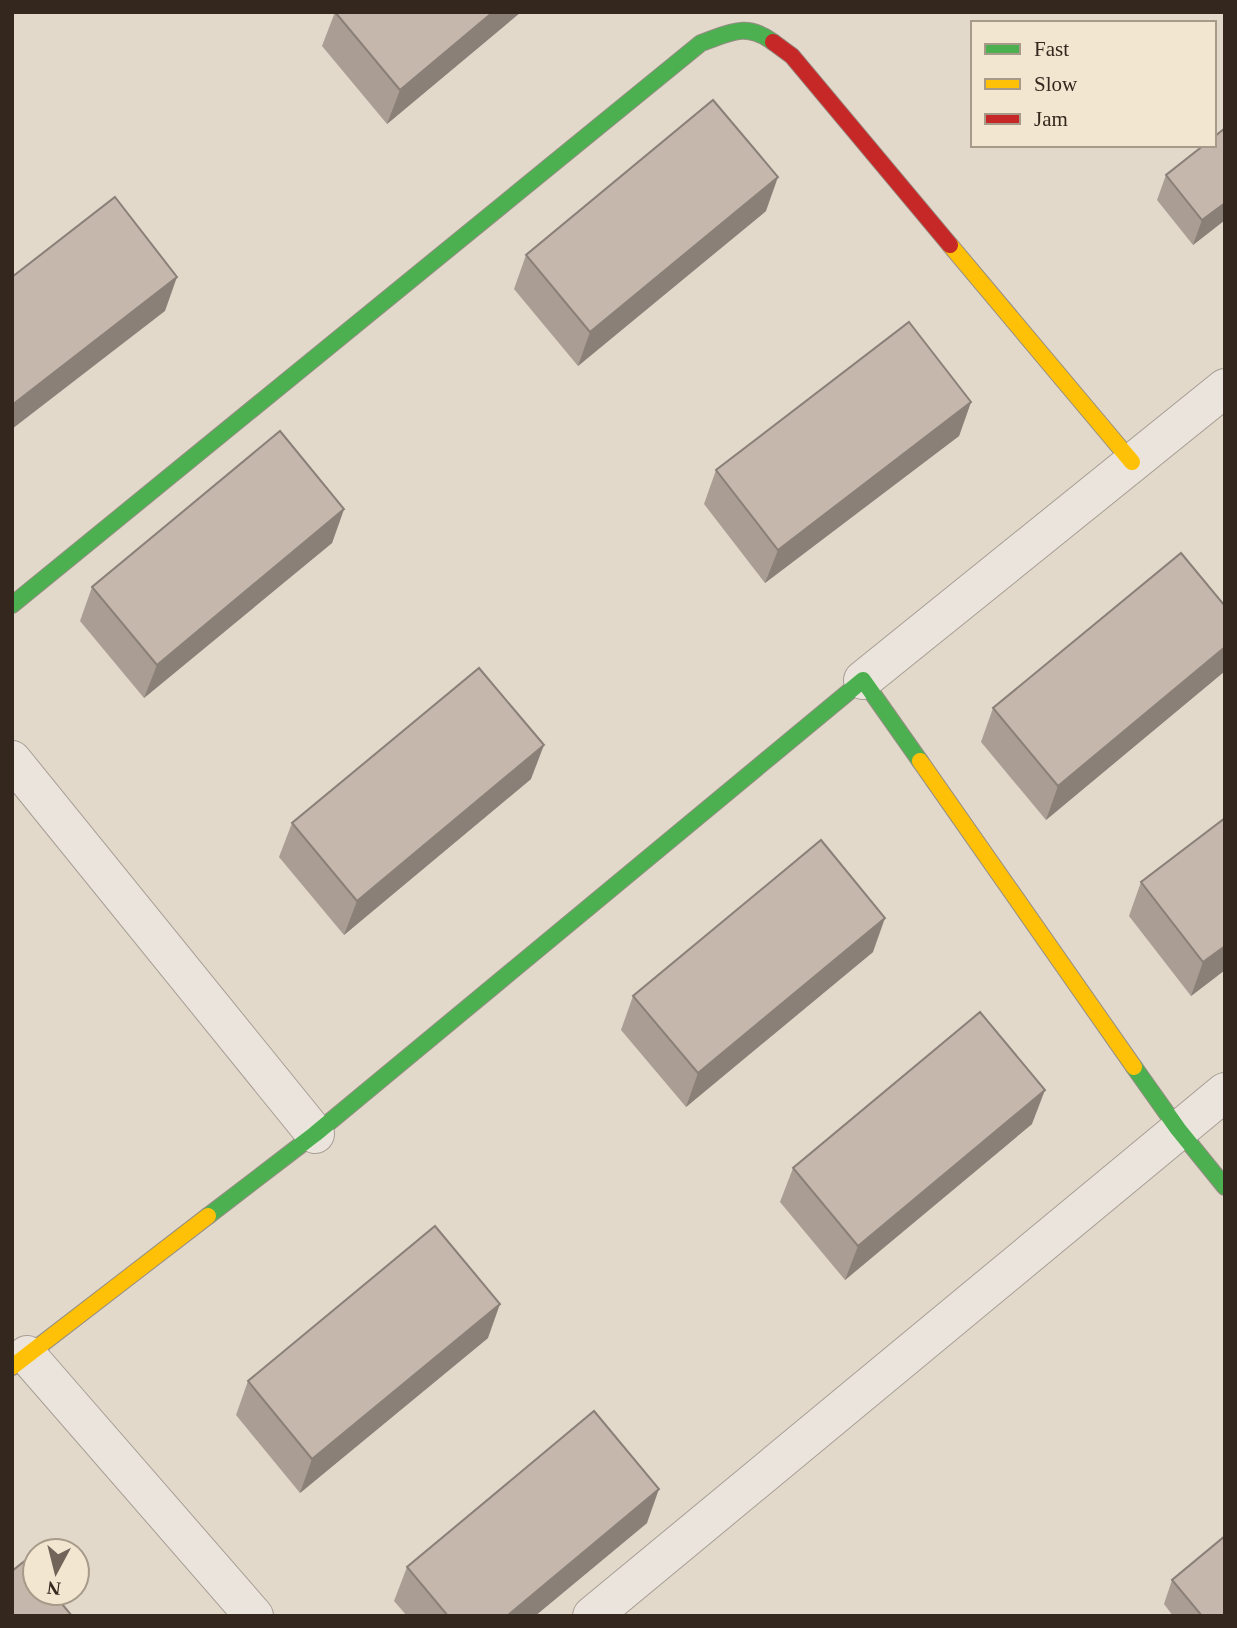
<svg xmlns="http://www.w3.org/2000/svg" width="1237" height="1628" font-family="'Times New Roman',serif">
  <style>
    .lines { fill: none; stroke-linecap: round; stroke-linejoin: round }
    .street-casing { stroke: #a79e95; stroke-width: 40 }
    .fast-casing { stroke: #968e84; stroke-width: 18 }
    .slow-casing { stroke: #968e84; stroke-width: 18 }
    .jam-casing { stroke: #968e84; stroke-width: 18 }
    .street { stroke: #eae4dc; stroke-width: 38 }
    .fast { stroke: #4caf50; stroke-width: 16 }
    .slow { stroke: #ffc107; stroke-width: 16 }
    .jam { stroke: #c62828; stroke-width: 16 }
    .wall { fill: #a99d94 }
    .shaded-wall { fill: #8a8078 }
    .building { fill: #c5b7ac; stroke: #8a8078; stroke-width: 2 }
  </style>
  <rect width="100%" height="100%" fill="#e2d9cb"/>
  <g class="lines">
    <g class="street-casing">
      <g id="street">
        <path d="M863 680 1225 388"/>
        <path d="M12 760 315 1134"/>
        <path d="M27 1355 254 1616"/>
        <path d="M592 1616 1225 1092"/>
      </g>
    </g>
    <g class="fast-casing">
      <g id="fast">
        <path d="M12 605 701 43C730 33 746 22 773 42"/>
        <path d="M1134 1067 1178 1129 1225 1187"/>
        <path d="M208 1216 315 1134 863 680 920 761"/>
      </g>
    </g>
    <g class="slow-casing">
      <g id="slow">
        <path d="M950 245 1132 462"/>
        <path d="M920 761 1134 1067"/>
        <path d="M12 1367 208 1216"/>
      </g>
    </g>
    <g class="jam-casing">
      <path id="jam" d="M773 42 792 56 950 245"/>
    </g>
    <use href="#street" class="street"/>
    <use href="#fast" class="fast"/>
    <use href="#slow" class="slow"/>
    <use href="#jam" class="jam"/>
  </g>
  <g class="wall">
    <path d="M335 12H521L387 124 322 46Z"/>
    <path d="M1225 128V220L1193 245 1157 200 1166 175Z"/>
    <path d="M766 211 578 366 514 289 526 255Z"/>
    <path d="M971 402 959 436 765 583 704 504 716 470Z"/>
    <path d="M344 509 332 543 144 698 80 621 92 587Z"/>
    <path d="M1225 606V671L1046 820 981 742 993 708Z"/>
    <path d="M531 779 344 935 279 857 292 823Z"/>
    <path d="M1141 882 1225 970 1191 996 1129 916Z"/>
    <path d="M873 952 686 1107 621 1030 633 996Z"/>
    <path d="M1032 1124 845 1280 780 1202 793 1168Z"/>
    <path d="M488 1338 300 1493 236 1415 248 1381Z"/>
    <path d="M647 1523 535 1616H407L394 1601 407 1567Z"/>
    <path d="M1172 1580 1225 1616H1173L1164 1604Z"/>
  </g>
  <g class="shaded-wall">
    <path d="M493 12H521L387 124 400 90Z"/>
    <path d="M778 177 766 211 578 366 590 332Z"/>
    <path d="M1225 203V220L1193 245 1202 220Z"/>
    <path d="M177 277 165 311 12 429V405Z"/>
    <path d="M971 402 959 436 765 583 778 550Z"/>
    <path d="M344 509 332 543 144 698 157 665Z"/>
    <path d="M1225 647V671L1046 820 1058 786Z"/>
    <path d="M544 745 531 779 344 935 357 901Z"/>
    <path d="M885 918 873 952 686 1107 698 1073Z"/>
    <path d="M1225 946V970L1191 996 1203 962Z"/>
    <path d="M1045 1090 1032 1124 845 1280 858 1246Z"/>
    <path d="M500 1304 488 1338 300 1493 312 1459Z"/>
    <path d="M659 1489 647 1523 535 1616H507Z"/>
  </g>
  <g class="building">
    <path d="M335 12H493L400 90Z"/>
    <path d="M713 100 778 177 590 332 526 255Z"/>
    <path d="M1225 128V203L1202 220 1166 175 1204 145H1214V137Z"/>
    <path d="M115 197 177 277 12 405V277Z"/>
    <path d="M909 322 971 402 778 550 716 470Z"/>
    <path d="M280 431 344 509 157 665 92 587Z"/>
    <path d="M1181 553 1225 606V647L1058 786 993 708Z"/>
    <path d="M479 668 544 745 357 901 292 823Z"/>
    <path d="M1225 818V946L1203 962 1141 882Z"/>
    <path d="M821 840 885 918 698 1073 633 996Z"/>
    <path d="M980 1012 1045 1090 858 1246 793 1168Z"/>
    <path d="M435 1226 500 1304 312 1459 248 1381Z"/>
    <path d="M594 1411 659 1489 507 1616H448L407 1567Z"/>
    <path d="M1225 1536V1616H1202L1172 1580Z"/>
    <path d="M26 1560 35 1571V1593H53L72 1616H12V1571Z"/>
  </g>
  <rect width="1237" height="1628" fill="none" stroke="#34271d" stroke-width="28"/>
  <rect x="971" y="21" width="245" height="126" fill="#f3e6d1" stroke="#a79a89" stroke-width="2"/>
  <rect x="985" y="44" width="35" height="10" fill="#4caf50" stroke="#a79a89" stroke-width="2"/>
  <text x="1034" y="56" font-size="21" fill="#34271d">Fast</text>
  <rect x="985" y="79" width="35" height="10" fill="#ffc107" stroke="#a79a89" stroke-width="2"/>
  <text x="1034" y="91" font-size="21" fill="#34271d">Slow</text>
  <rect x="985" y="114" width="35" height="10" fill="#c62828" stroke="#a79a89" stroke-width="2"/>
  <text x="1034" y="126" font-size="21" fill="#34271d">Jam</text>
  <g transform="translate(56 1572) rotate(187)"><circle r="33" fill="#f3e6d1" stroke="#a79a89" stroke-width="2"/>
  <path d="M0-5L12 26L0 18L-12 26Z" fill="#71655a"/>
  <text y="-10" font-size="19" font-weight="bold" text-anchor="middle" fill="#34271d">N</text>
  </g>
</svg>
